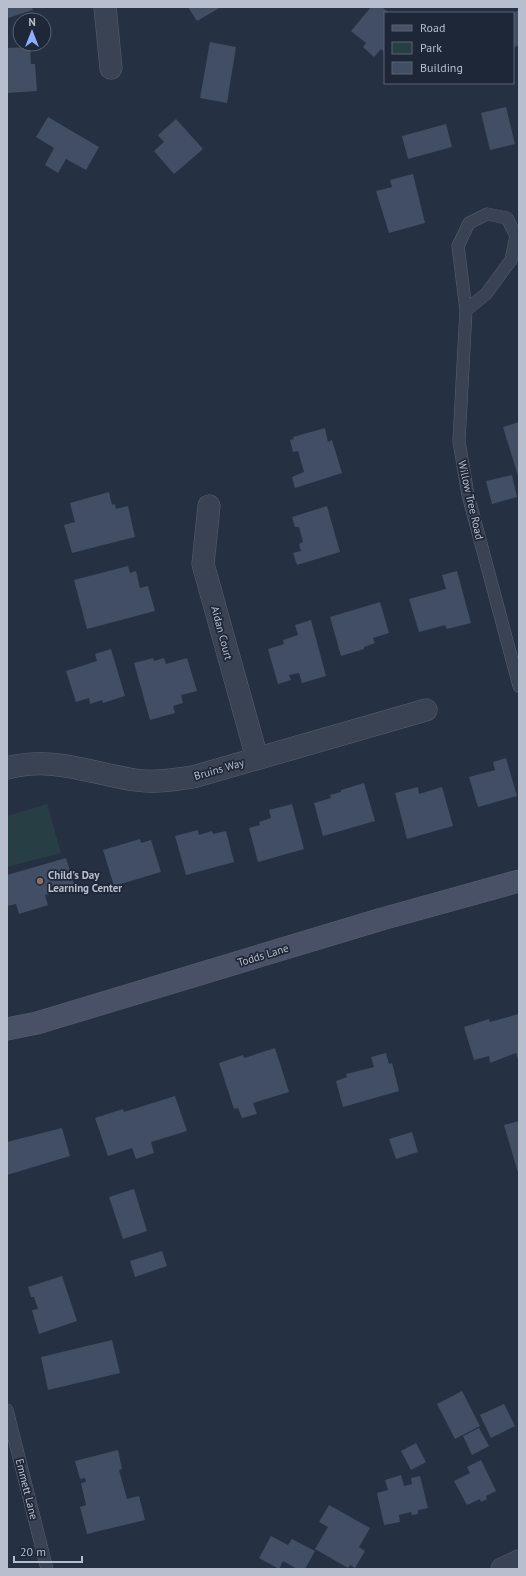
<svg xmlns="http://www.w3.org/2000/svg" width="526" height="1576" font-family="'PT Sans',sans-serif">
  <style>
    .green { fill: #273f44 }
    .building { fill: #414e63 }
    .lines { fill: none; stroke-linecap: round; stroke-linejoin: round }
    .service-casing { stroke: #586070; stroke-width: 13 }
    .minor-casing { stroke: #586070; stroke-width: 23 }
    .secondary-casing { stroke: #586070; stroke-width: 23 }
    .service { stroke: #3a4353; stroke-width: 12 }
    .minor { stroke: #3a4353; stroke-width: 22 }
    .secondary { stroke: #485166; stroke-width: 22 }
    .education-dot { fill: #8d6e63; stroke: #1e2738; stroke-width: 1.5 }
    .labels { text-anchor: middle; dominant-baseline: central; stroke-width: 3.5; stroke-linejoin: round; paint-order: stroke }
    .street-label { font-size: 11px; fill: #b7becd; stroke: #1e2738 }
    .poi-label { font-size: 11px; font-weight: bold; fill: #b7becd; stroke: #1e2738; text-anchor: start }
  </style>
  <rect width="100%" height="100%" fill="#253043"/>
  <path class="green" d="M47 804 61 853 7 867V816Z"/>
  <g class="building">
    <path d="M7 7H32L33 10 8 18Z"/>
    <path d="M188 7H221L197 21Z"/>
    <path d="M371 7H382L389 13H385V53L381 49 374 57 363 47 366 43 351 31Z"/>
    <path d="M519 10V45L513 48V13Z"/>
    <path d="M210 42 236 47 227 103 200 98Z"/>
    <path d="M30 47 31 64H35L37 91 7 93V48Z"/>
    <path d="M506 107 515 144 490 150 481 113Z"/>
    <path d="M48 117 99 147 86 170 66 159 58 173 45 165 54 148 36 137Z"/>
    <path d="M176 119 203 149 174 174 154 151 164 142 158 135Z"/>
    <path d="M446 124 452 147 408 159 402 136Z"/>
    <path d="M413 174 425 223 389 233 376 191 392 187 390 180Z"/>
    <path d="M519 422V479L503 427Z"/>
    <path d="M325 428 328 442 332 440 342 473 295 488 292 477 304 472 298 451 293 452 290 440 294 439 293 437Z"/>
    <path d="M512 475 517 497 492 504 486 481Z"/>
    <path d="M109 492 112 505 115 504 116 509 128 506 135 537 72 553 64 525 75 522 70 503Z"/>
    <path d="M327 506 340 552 297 565 293 553 301 551 299 544 303 542 299 527H295L292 517Z"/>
    <path d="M128 566 130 573 136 571 140 588 148 586 155 611 87 629 74 580Z"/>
    <path d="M457 571 471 623 447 629 445 625 419 632 409 599 446 589 442 575Z"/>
    <path d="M380 602 389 633 373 638 375 643 364 647V649L341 656 330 617Z"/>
    <path d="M311 620 326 676 302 683 299 673 289 675 291 680 278 684 268 649 284 644 283 640 298 635 295 625Z"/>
    <path d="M111 649 125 696 103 703 102 700 90 704 89 698 76 702 66 671 97 661 95 654Z"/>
    <path d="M153 658 154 661 164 658 166 664 187 658 197 691 181 695 183 703 173 706 175 713 150 720 134 663Z"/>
    <path d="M506 758 517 796 478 807 469 777 495 770 493 762Z"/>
    <path d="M364 783 375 821 323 836 314 803 331 798 330 795 341 792V790Z"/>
    <path d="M418 787 419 794 442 787 453 826 407 839 395 793Z"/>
    <path d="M292 804 304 849 258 862 249 828 260 825 259 822 271 818 269 810Z"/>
    <path d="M198 830 199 835 212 831 213 834 226 831 234 862 186 875 175 836Z"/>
    <path d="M140 839 141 843 151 840 161 872 114 886 103 850Z"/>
    <path d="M66 858 75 887 45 895 48 905 19 914 16 904 7 906V875Z"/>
    <path d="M519 1014V1062L516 1053 490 1063 489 1056 474 1060 464 1027 489 1019 490 1022Z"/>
    <path d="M275 1048 289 1092 253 1103 257 1114 242 1118 238 1108 234 1109 219 1063 243 1055 244 1058Z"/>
    <path d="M386 1053 389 1064 392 1063 399 1091 343 1107 336 1081 347 1077 346 1074 374 1067 371 1057Z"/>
    <path d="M175 1096 187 1131 151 1142 154 1153 136 1159 132 1148 108 1156 95 1118 123 1109 124 1112Z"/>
    <path d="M519 1121V1176L504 1125Z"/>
    <path d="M62 1128 70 1156 7 1175V1142Z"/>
    <path d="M412 1132 418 1152 396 1159 389 1139Z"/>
    <path d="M134 1189 147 1231 123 1239 109 1197Z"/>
    <path d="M162 1251 167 1266 135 1277 130 1261Z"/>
    <path d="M62 1276 77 1321 39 1334 32 1310 38 1309 34 1297H31L28 1287Z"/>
    <path d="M112 1340 120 1373 48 1390 41 1357Z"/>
    <path d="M462 1391 480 1426 455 1439 437 1404Z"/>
    <path d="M504 1404 515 1426 491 1438 480 1415Z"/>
    <path d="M479 1428 489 1446 472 1455 463 1436Z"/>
    <path d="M416 1443 426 1462 411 1470 401 1451Z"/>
    <path d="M118 1450 122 1469 119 1470 127 1499 139 1496 145 1520 87 1534 80 1507 86 1505 81 1483 86 1482 85 1478 80 1479 75 1461Z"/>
    <path d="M481 1460 496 1491 486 1496 487 1499 481 1502 480 1499 467 1505 454 1481 470 1473 467 1467Z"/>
    <path d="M401 1475 404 1486 412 1484 411 1478 420 1476 428 1508 418 1510V1514L412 1515 411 1512 399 1515 400 1522 384 1525 377 1493 388 1490 385 1480Z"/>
    <path d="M329 1505 370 1528 359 1547 365 1551 355 1568 350 1565 348 1568 315 1549 328 1527 319 1522Z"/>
    <path d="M271 1536 288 1545 292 1539 315 1551 305 1569H297L283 1561 279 1569 259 1558Z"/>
  </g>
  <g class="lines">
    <g class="service-casing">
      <g id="service">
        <path d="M466 310 486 294 511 260 516 236 507 218 487 214 469 223 458 246 466 310 459 441 468 495 519 686"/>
        <path d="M7 1410 47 1569"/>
      </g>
    </g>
    <g class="minor-casing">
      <g id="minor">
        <path d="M105 7 111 68"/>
        <path d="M209 506 203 564 257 758"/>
        <path d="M7 768C54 756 89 773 135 780 154 783 173 780 193 777L426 710"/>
        <path d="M502 1569 519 1561"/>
      </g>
    </g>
    <g class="secondary-casing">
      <path id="secondary" d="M7 1029 37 1023 382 919 519 881"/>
    </g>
    <use href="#service" class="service"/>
    <use href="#minor" class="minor"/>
    <use href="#secondary" class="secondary"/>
  </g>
  <circle class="education-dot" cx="40" cy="881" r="4"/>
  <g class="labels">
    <g class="street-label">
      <text transform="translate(471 500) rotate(77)">Willow Tree Road</text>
      <text transform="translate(222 633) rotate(75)">Aidan Court</text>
      <text transform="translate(219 769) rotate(-16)">Bruins Way</text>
      <text transform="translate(263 955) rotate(-17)">Todds Lane</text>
      <text transform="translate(27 1489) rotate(76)">Emmett Lane</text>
    </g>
    <g class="poi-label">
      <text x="48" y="875">Child's Day<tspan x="48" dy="13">Learning Center</tspan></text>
    </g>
  </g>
  <rect width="526" height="1576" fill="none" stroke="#b7becd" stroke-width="16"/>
  <rect x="384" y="12" width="130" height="72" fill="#1e2738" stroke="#5b6374"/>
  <rect x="392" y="25" width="20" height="6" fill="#485166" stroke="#5b6374"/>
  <text x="420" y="32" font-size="12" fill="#b7becd">Road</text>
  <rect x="392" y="42" width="20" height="12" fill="#273f44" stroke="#5b6374"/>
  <text x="420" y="52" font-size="12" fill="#b7becd">Park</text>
  <rect x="392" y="62" width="20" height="12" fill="#414e63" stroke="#5b6374"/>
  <text x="420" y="72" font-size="12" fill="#b7becd">Building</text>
  <g transform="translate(32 32)"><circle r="19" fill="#1e2738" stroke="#5b6374"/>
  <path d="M0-3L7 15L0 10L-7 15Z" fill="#8cb0fd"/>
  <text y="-6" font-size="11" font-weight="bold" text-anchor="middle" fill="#b7becd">N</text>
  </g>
  <path d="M14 1556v6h68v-6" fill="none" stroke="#b7becd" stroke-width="2"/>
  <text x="20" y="1556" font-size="12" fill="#b7becd" stroke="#1e2738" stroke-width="3" paint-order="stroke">20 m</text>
</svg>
